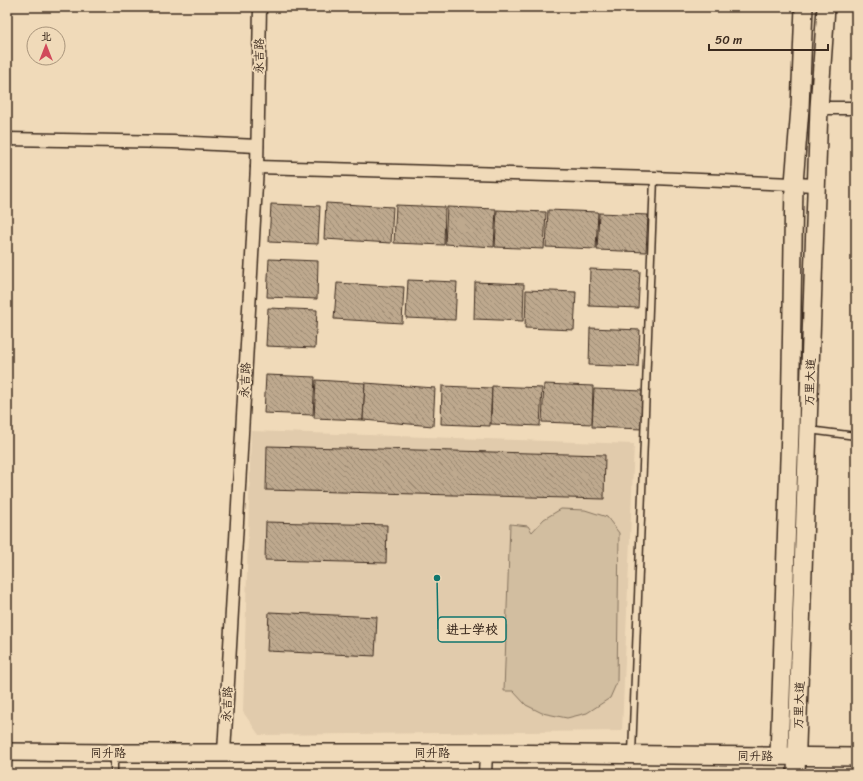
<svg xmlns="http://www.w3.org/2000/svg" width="863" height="781" font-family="Sriracha,'LXGW WenKai TC',sans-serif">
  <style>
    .built { fill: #e1cbac }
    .pitch { fill: #d2bea0; stroke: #86745f }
    .building { fill: url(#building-back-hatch); stroke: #3b2a1e }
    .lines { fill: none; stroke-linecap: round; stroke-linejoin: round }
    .lane-casing { stroke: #3b2a1e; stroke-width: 9 }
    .street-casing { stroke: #3b2a1e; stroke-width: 15 }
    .secondary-casing { stroke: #3b2a1e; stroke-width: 20 }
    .lane { stroke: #f0dab9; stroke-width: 6 }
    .street { stroke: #f0dab9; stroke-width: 12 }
    .secondary { stroke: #f0dab9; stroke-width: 17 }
    .labels { text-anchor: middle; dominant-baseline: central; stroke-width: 4; stroke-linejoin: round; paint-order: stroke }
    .street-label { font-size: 12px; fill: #3b2a1e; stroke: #f0dab9 }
    .leader { fill: none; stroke: #0f766e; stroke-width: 1.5 }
    .callout-dot { fill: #0f766e; stroke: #f0dab9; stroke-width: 1.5 }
    .callout { fill: #f0dab9; stroke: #0f766e; stroke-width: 1.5 }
    .callout-label { font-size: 13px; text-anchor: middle; font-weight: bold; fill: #3b2a1e }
  </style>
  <defs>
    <pattern id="building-back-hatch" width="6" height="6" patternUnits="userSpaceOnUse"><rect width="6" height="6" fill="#bea98e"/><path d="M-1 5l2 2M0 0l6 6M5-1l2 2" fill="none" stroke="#9c8a73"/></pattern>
  </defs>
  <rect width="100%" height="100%" fill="#f0dab9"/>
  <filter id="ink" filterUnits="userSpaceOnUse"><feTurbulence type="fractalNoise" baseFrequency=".025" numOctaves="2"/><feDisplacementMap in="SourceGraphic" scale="8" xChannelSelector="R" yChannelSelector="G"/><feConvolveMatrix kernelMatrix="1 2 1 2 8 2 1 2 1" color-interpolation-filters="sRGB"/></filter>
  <g filter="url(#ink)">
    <path class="built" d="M251 431 634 444 622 731 259 735 243 712Z"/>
    <path class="pitch" d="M561 509 585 510 607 517 619 533 617 682 610 698 587 713 567 718 542 713 526 705 513 691H504L510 524 528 526 532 532 544 519Z"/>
    <g class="building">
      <path d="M326 203 393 207 391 243 324 239Z"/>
      <path d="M271 204 320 206 318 244 269 242Z"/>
      <path d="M396 205 445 207 444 245 394 243Z"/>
      <path d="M447 207 496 209 494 247 445 244Z"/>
      <path d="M497 210 546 212 544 249 495 247Z"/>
      <path d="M548 210 598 212 596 249 546 247Z"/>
      <path d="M599 213 648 215 646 252 597 250Z"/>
      <path d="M269 259 318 261 317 299 267 297Z"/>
      <path d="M590 269 640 271 638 308 589 306Z"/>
      <path d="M408 280 457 282 455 320 406 318Z"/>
      <path d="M475 282 524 284 523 321 474 319Z"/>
      <path d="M337 283 404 287 402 323 334 319Z"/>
      <path d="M526 290 576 292 574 330 525 328Z"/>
      <path d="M268 308 317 310 315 348 266 346Z"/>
      <path d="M590 328 640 330 638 367 589 365Z"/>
      <path d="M266 375 315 377 313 415 264 413Z"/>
      <path d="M316 380 365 383 363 420 314 418Z"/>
      <path d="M365 383 435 388 433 426 363 420Z"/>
      <path d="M544 384 593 386 592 424 542 422Z"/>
      <path d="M442 386 492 388 490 426 441 424Z"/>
      <path d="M492 386 542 388 540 426 491 424Z"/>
      <path d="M594 389 643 391 642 429 592 427Z"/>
      <path d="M267 446 605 455 604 499 266 490Z"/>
      <path d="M266 522 387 525 386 563 265 560Z"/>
      <path d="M269 612 377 617 375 656 267 651Z"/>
    </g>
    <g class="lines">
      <g class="lane-casing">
        <g id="lane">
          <path d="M809 430 856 436"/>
          <path d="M114 754V774"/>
          <path d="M632 754 654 178"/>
        </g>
      </g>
      <g class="street-casing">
        <g id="street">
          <path d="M819 108H856"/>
          <path d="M7 139 173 142 257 146"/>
          <path d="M257 167 654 178 816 185"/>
          <path d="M224 753 257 167 260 7"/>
          <path d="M485 774 486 753"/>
        </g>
      </g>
      <g class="secondary-casing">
        <g id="secondary">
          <path d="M7 752 114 753H486L856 757"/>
          <path d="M779 756 790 430 794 183 800 108 804 7"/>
          <path d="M796 774 819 108 826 7"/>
        </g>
      </g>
      <use href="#lane" class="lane"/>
      <use href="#street" class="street"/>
      <use href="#secondary" class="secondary"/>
    </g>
  </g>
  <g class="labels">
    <g class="street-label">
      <text transform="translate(259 56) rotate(-89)">永吉路</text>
      <text transform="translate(245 380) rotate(-87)">永吉路</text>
      <text transform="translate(810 382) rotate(-88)">万里大道</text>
      <text transform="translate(227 704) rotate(-87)">永吉路</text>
      <text transform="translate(799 705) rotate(-88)">万里大道</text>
      <text x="108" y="753">同升路</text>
      <text x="432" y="753">同升路</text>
      <text transform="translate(755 756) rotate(1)">同升路</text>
    </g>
  </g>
  <path class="leader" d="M437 578L438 629"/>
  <circle class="callout-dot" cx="437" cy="578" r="4"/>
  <rect class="callout" x="438" y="617" width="68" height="25" rx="4"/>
  <g class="callout-label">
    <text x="472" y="634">进士学校</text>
  </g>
  <rect width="863" height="781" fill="none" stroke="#f0dab9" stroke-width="24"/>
  <rect x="12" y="12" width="839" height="757" fill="none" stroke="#3b2a1e" stroke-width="1.5" filter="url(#ink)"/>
  <g transform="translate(46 46)"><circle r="19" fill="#f0dab9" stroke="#a8947b"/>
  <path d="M0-3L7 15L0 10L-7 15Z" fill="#d1495b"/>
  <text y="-6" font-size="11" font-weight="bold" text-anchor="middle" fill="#3b2a1e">北</text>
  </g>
  <path d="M709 44v6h119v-6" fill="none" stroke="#3b2a1e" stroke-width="2"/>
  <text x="715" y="44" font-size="12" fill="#3b2a1e" stroke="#f0dab9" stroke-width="3" paint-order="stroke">50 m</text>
</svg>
